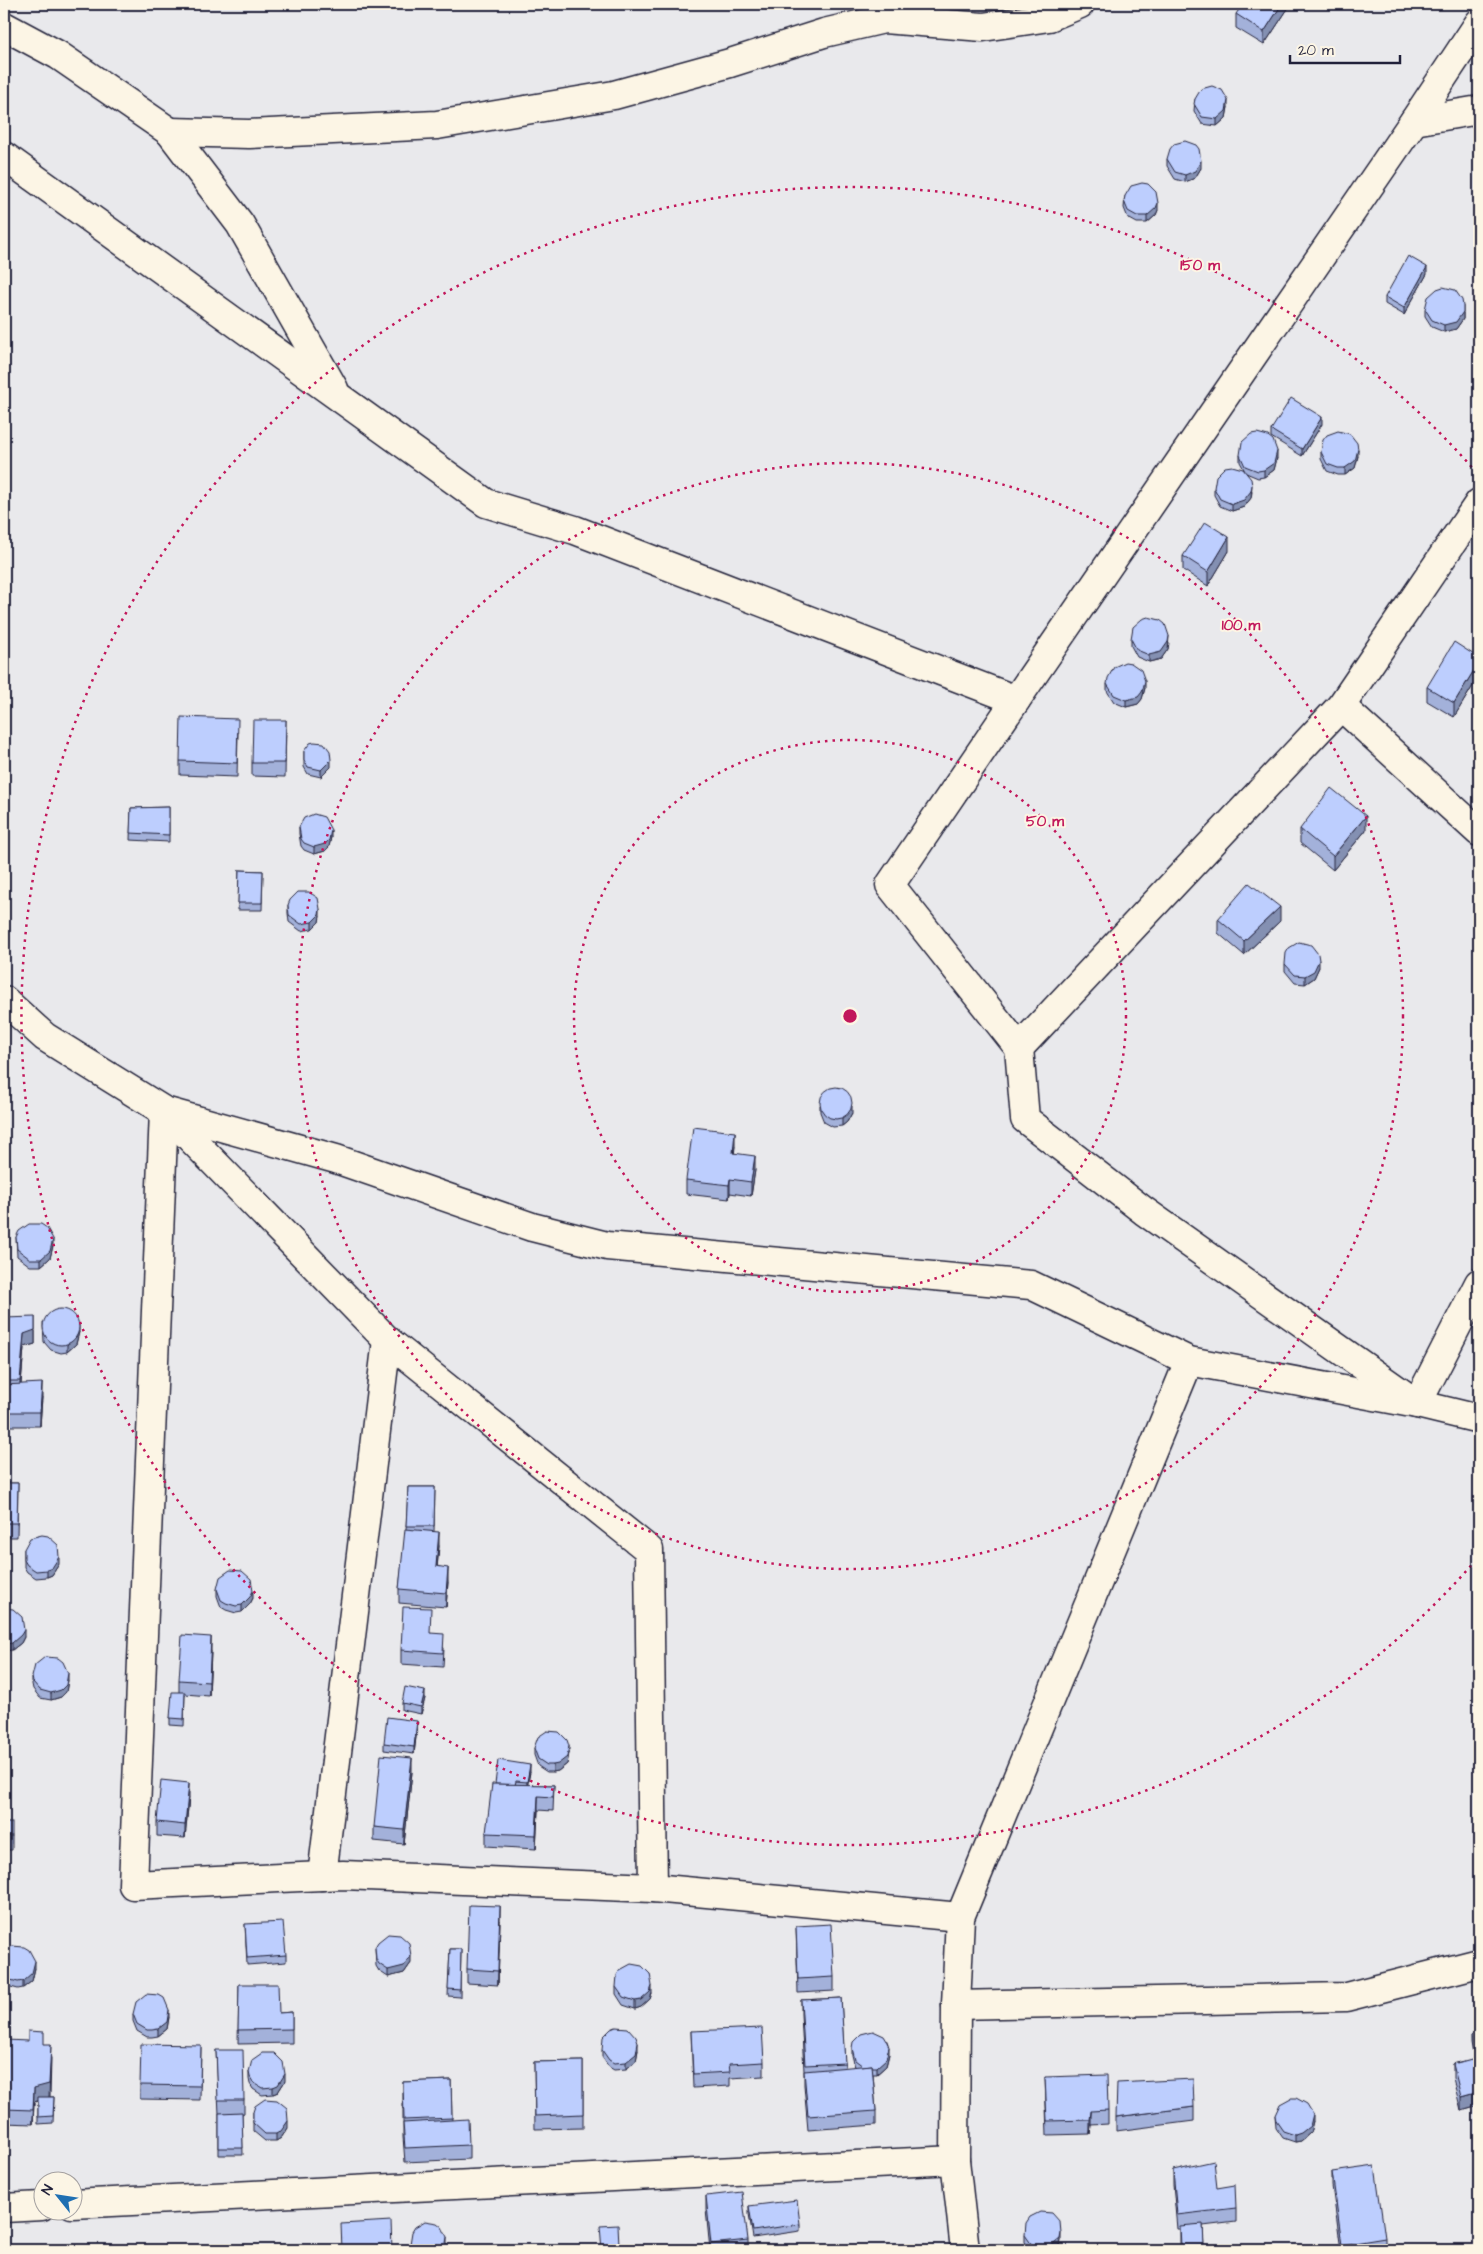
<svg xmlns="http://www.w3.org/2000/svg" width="1483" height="2254" font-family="'Architects Daughter',sans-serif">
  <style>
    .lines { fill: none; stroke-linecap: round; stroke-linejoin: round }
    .street-casing { stroke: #22223b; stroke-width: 31 }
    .street { stroke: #fcf5e5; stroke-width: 28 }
    .wall { fill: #a3b1da; stroke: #22223b }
    .shaded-wall { fill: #8490b2; stroke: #22223b }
    .building { fill: #bdcefe; stroke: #22223b }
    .ring { fill: none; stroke: #c2185b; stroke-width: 2.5; stroke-dasharray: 2.5 5 }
    .centre { fill: #c2185b; stroke: #fcf5e5; stroke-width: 2.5 }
    .ring-label { font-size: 15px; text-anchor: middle; font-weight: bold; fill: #c2185b; stroke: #fcf5e5; stroke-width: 4; stroke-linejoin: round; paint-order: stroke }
  </style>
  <rect width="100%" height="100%" fill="#e9e9ec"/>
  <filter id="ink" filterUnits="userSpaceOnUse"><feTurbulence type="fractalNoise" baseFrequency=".02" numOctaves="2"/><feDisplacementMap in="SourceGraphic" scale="10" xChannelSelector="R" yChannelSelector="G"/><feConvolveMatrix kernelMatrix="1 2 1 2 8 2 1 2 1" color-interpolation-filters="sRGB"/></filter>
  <g filter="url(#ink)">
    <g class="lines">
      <g class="street-casing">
        <g id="street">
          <path d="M4 26 58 55 170 132 240 224 334 389"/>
          <path d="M1414 121 1479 110"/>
          <path d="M170 132 249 134 437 125 614 95 730 63 824 33 884 19 983 27 1049 17 1080 4"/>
          <path d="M4 156 486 503 575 530 1016 700 890 885 1019 1048 1025 1119 1144 1211 1417 1404 1479 1419"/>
          <path d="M1016 700 1414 121 1479 23"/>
          <path d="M1341 706 1479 832"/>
          <path d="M4 1000 45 1037 164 1111 336 1159 532 1227 607 1246 1031 1285 1189 1361 1417 1404 1479 1283"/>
          <path d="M1019 1048 1341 706 1479 503"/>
          <path d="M164 1111 133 1885 343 1875 653 1888 960 1917"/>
          <path d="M165 1112 387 1340 649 1550 653 1888"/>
          <path d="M322 1876 387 1340"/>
          <path d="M956 2005 1346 1997 1479 1963"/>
          <path d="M72 2204 955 2160"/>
          <path d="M4 2208 42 2206"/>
          <path d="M965 2250 955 2160 956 2005 960 1917 1189 1361"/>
        </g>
      </g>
      <use href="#street" class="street"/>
    </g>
    <g class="wall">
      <path d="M1291 4 1264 45 1236 28V14Z"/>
      <path d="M1195 99 1228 107 1226 118 1217 126 1202 124 1194 111Z"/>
      <path d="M1167 159 1201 168 1195 178 1185 182 1175 179 1167 166Z"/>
      <path d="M1125 196 1158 210 1156 215 1147 223H1137L1128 218 1124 208Z"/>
      <path d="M1427 274 1404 315 1385 304V297Z"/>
      <path d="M1425 309 1463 313V319L1456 329 1444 332 1432 327 1425 316Z"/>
      <path d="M1322 424 1302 456 1271 437V430Z"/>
      <path d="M1321 452 1358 456 1355 468 1345 475H1338L1327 471 1321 459Z"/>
      <path d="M1240 455 1277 458 1274 470 1264 477 1258 478 1246 473 1252 492 1251 498 1244 507 1232 511 1220 506 1214 495V488L1245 471 1240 462Z"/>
      <path d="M1229 551 1208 586 1183 570V556Z"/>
      <path d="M1131 639 1169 643 1168 649 1161 659 1149 662 1137 657 1131 646Z"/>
      <path d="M1479 658V676L1454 717 1427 701V687Z"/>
      <path d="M1107 684 1145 688 1142 699 1138 704 1126 707 1114 702 1107 691Z"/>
      <path d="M286 720 285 777 252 776V763Z"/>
      <path d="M238 733 237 777 180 775V761Z"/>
      <path d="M304 751 331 767 321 777 308 774 304 767Z"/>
      <path d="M169 807V842L130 840 131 808Z"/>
      <path d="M299 827 331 837 329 847 325 851 314 854 304 850 301 846 299 834Z"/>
      <path d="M1300 829 1366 830 1333 870 1300 843Z"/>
      <path d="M239 870 263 871 262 910H238Z"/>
      <path d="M288 905 320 916 319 922 312 929 301 931 289 922 288 913Z"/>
      <path d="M1218 919 1280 921 1244 955 1218 933Z"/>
      <path d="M1285 964 1319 967 1314 978 1305 984 1295 983 1285 971Z"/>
      <path d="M820 1105 852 1113 847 1122 842 1126 833 1127 824 1122 820 1112Z"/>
      <path d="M735 1146 734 1153 755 1170 751 1196 730 1193 729 1199 686 1194V1180Z"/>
      <path d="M16 1237 53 1246 50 1258 41 1266H30L17 1256Z"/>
      <path d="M4 1318 35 1331V1344L24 1347 21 1384 42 1397 40 1426H4Z"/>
      <path d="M43 1322 79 1332 76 1344 67 1352 61 1353 51 1350 44 1342Z"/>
      <path d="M4 1483H18L17 1537H4Z"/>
      <path d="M408 1487H435L434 1532 439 1546 437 1567 448 1582 446 1607 399 1603V1589L406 1529Z"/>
      <path d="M24 1549 59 1564 52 1575 47 1577 36 1578 27 1572 24 1567Z"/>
      <path d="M217 1589 253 1598 250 1604 242 1612 236 1613 226 1610 221 1607 217 1596Z"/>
      <path d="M4 1608 24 1637 21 1643 12 1650 7 1651 4 1650Z"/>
      <path d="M431 1633 444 1648 443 1667 401 1664V1650Z"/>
      <path d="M211 1651 209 1696 185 1694 184 1726 170 1725V1718L179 1692V1680Z"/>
      <path d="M32 1677 68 1680 66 1692 61 1697 51 1700 40 1698 33 1689 32 1684Z"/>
      <path d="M425 1698 421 1714 402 1710V1703Z"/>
      <path d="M417 1728 414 1754 384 1750V1743Z"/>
      <path d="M534 1748 569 1753 567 1764 558 1771 553 1772H547L538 1766 534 1755Z"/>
      <path d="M412 1772 404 1844 374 1841V1827Z"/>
      <path d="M530 1772 527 1785H554L553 1811 538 1810 536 1849 486 1846V1833L495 1784Z"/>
      <path d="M189 1797 185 1838 157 1836V1822Z"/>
      <path d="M4 1823 12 1836V1850H4Z"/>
      <path d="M500 1920 498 1985 467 1983V1969Z"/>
      <path d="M245 1924 286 1955V1962L247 1965Z"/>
      <path d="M796 1926 834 1977V1991L798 1993Z"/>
      <path d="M375 1947 411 1963 404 1973 388 1977 379 1971 376 1966Z"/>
      <path d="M450 1949H461L460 1997 448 1996Z"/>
      <path d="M4 1952 35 1968 32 1981 23 1988 18 1989 7 1986 4 1982Z"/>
      <path d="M239 1984 279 2013 292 2012V2043L238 2044Z"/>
      <path d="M616 1987 652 1993 650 1999 641 2007 635 2009 623 2005 616 1994Z"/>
      <path d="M841 1998 845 2068 855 2067 852 2055V2048L889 2054 886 2066 877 2074H873L876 2111V2125L808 2130 804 2085V2071L801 2014V2000Z"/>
      <path d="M133 2014 169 2017 167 2029 158 2036 152 2037H147L137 2031 133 2021Z"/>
      <path d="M691 2031 764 2062V2076L730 2078V2086L693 2088Z"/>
      <path d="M1479 2034V2106L1461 2111 1453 2078V2064L1474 2059 1471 2043V2036Z"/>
      <path d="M44 2044 51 2058 50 2097H54L53 2123 38 2124V2101L34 2102 33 2124 4 2123V2061Z"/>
      <path d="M201 2045 200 2100 140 2099V2085Z"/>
      <path d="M216 2050 244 2100V2113L242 2114 243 2155H219V2114Z"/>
      <path d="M602 2050H638L636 2061 626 2069 614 2070 609 2067 602 2057Z"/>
      <path d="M583 2061V2128L535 2129 534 2062Z"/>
      <path d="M249 2072 285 2081 278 2092 273 2094 262 2095 253 2089 250 2084 249 2079Z"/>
      <path d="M1045 2077 1108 2110V2124L1091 2125 1090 2134 1047 2135Z"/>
      <path d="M451 2080 452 2120 469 2145V2159L405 2162 403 2137V2082Z"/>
      <path d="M1194 2107V2121L1116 2131V2117Z"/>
      <path d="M253 2112 288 2128 281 2138 276 2141H265L253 2131Z"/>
      <path d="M1275 2115 1313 2121 1310 2133 1301 2141 1295 2142 1283 2138 1276 2128Z"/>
      <path d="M1479 2134V2173L1475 2149V2135Z"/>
      <path d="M1173 2170 1217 2188 1236 2208V2222L1203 2226 1204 2250H1180V2229H1177L1173 2184Z"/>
      <path d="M1332 2172 1385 2238V2250H1341L1332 2186Z"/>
      <path d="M706 2196 748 2240V2250H710L706 2210Z"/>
      <path d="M749 2206 800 2224V2231L753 2238 749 2214Z"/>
      <path d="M1025 2235 1061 2240 1060 2246 1055 2250H1031L1025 2242Z"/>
      <path d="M410 2244H447L446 2250H410Z"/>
    </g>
    <g class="shaded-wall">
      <path d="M1282 4H1291L1264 45V32Z"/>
      <path d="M1228 100V107L1226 118 1217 126V119Z"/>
      <path d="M1201 161V168L1195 178 1185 182V175Z"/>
      <path d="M1158 203V210L1156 215 1147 223V216Z"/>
      <path d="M1427 267V274L1404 315V308Z"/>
      <path d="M1463 306V319L1456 329 1444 332V325Z"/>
      <path d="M1322 417V424L1302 456V449Z"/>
      <path d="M1358 449V456L1355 468 1345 475V468Z"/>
      <path d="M1277 451V458L1274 470 1264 477V470Z"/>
      <path d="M1252 485 1251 498 1244 507 1232 511V504Z"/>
      <path d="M1229 537V551L1208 586V572Z"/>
      <path d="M1169 636 1168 649 1161 659 1149 662V655Z"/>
      <path d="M1479 662V676L1454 717V703Z"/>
      <path d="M1145 681V688L1142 699 1138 704 1126 707V700Z"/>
      <path d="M331 760V767L321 777V770Z"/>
      <path d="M1366 816V830L1333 870V856Z"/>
      <path d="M331 830V837L329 847 325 851 314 854V847Z"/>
      <path d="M1280 907V921L1244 955V941Z"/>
      <path d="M320 909V916L319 922 312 929V922Z"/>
      <path d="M1319 960V967L1314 978 1305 984V976Z"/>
      <path d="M852 1106V1113L847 1122 842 1126V1118Z"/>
      <path d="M735 1132V1146L733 1167V1153Z"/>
      <path d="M755 1156V1170L751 1196V1182Z"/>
      <path d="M730 1179V1193L729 1199V1185Z"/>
      <path d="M53 1239V1246L50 1258 41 1266V1259Z"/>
      <path d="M35 1317V1344L24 1347 20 1395V1381L24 1334Z"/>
      <path d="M79 1325V1332L76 1344 67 1352V1345Z"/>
      <path d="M42 1383V1397L40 1426V1412Z"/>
      <path d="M439 1532V1546L436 1580V1566Z"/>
      <path d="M59 1557V1564L52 1575 47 1577V1570Z"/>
      <path d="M448 1568V1582L446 1607V1593Z"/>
      <path d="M253 1591V1598L250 1604 242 1612V1605Z"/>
      <path d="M24 1630V1637L21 1643 12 1650V1643Z"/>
      <path d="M211 1637V1651L209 1696V1682Z"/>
      <path d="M68 1673V1680L66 1692 61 1697 51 1700V1693Z"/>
      <path d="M425 1691V1698L421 1714V1707Z"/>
      <path d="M417 1721V1728L414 1754V1747Z"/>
      <path d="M569 1746V1753L567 1764 558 1771 553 1772V1765Z"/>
      <path d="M412 1758V1772L404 1844V1830Z"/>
      <path d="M530 1765V1772L527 1789V1782Z"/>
      <path d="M189 1783V1797L185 1838V1825Z"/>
      <path d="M538 1796V1810L536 1849V1835Z"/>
      <path d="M500 1906V1920L498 1985V1971Z"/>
      <path d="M411 1956V1963L404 1973 388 1977V1970Z"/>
      <path d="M35 1961V1968L32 1981 23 1988V1981Z"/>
      <path d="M652 1986V1993L650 1999 641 2007 635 2009V2001Z"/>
      <path d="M169 2010V2017L167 2029 158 2036V2029Z"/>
      <path d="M638 2043V2050L636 2061 626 2069V2062Z"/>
      <path d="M51 2044 49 2098 34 2102 33 2124 34 2088Z"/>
      <path d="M889 2047V2054L886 2066 877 2074V2067Z"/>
      <path d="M285 2074V2081L278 2092 273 2094V2087Z"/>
      <path d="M1479 2092V2106L1461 2111V2097Z"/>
      <path d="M1091 2111V2125L1090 2134V2120Z"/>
      <path d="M1313 2114V2121L1310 2133 1301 2141 1295 2142V2135Z"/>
      <path d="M288 2121V2128L281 2138 276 2141V2134Z"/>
      <path d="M1061 2233V2240L1060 2246 1055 2250H1044V2248Z"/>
      <path d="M447 2237V2244L446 2250H443Z"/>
    </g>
    <g class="building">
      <path d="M1243 4H1282L1264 32 1236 14Z"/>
      <path d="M1212 86 1222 90 1228 100 1226 111 1217 119 1202 117 1194 104 1195 99 1201 89Z"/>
      <path d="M1185 141 1196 145 1199 149 1201 161 1195 171 1185 175 1175 172 1167 159 1170 149 1174 144Z"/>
      <path d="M1142 183 1148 184 1156 192 1158 203 1156 208 1147 216H1137L1128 211 1124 201 1125 196 1131 186Z"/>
      <path d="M1408 256 1427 267 1404 308 1385 297Z"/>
      <path d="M1443 287 1455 290 1462 300 1463 306V312L1456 322 1444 325 1432 320 1425 309 1428 297 1437 289Z"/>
      <path d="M1291 398 1322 417 1302 449 1271 430Z"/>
      <path d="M1338 431 1350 434 1357 443 1358 449 1355 461 1345 468H1338L1327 464 1321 452 1323 440 1327 435Z"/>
      <path d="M1257 433 1268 436 1273 440 1277 451 1274 463 1264 470 1258 471 1245 466 1240 455 1242 442 1251 434Z"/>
      <path d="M1232 466 1243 469 1251 479 1252 485 1251 491 1244 500 1232 504 1220 499 1214 488 1216 476 1225 467Z"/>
      <path d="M1205 522 1229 537 1208 572 1183 556Z"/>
      <path d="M1148 617 1160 620 1165 624 1169 636 1168 642 1161 652 1149 655 1137 650 1131 639 1133 627 1142 619Z"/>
      <path d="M1454 642 1479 658V662L1454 703 1427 687Z"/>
      <path d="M1125 662 1131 663 1141 670 1145 681 1142 692 1138 697 1126 700 1114 695 1107 684 1108 678 1114 667Z"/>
      <path d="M181 717 238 719 237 763 180 761Z"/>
      <path d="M253 720H286L285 763H252Z"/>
      <path d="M314 742 324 743 330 751 331 760 321 770 308 767 304 760V751L310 743Z"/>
      <path d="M1331 788 1366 816 1333 856 1300 829Z"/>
      <path d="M169 807V835L130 833 131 808Z"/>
      <path d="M314 814 324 817 331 830 329 840 325 844 314 847 304 843 301 839 299 827 304 818Z"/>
      <path d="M239 870 263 871 262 903H238Z"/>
      <path d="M1249 883 1280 907 1244 941 1218 919Z"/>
      <path d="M298 892H309L318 898 320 909 319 915 312 922 301 924 289 915 288 905 290 900Z"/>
      <path d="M1299 942 1311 945 1318 954 1319 960 1314 971 1305 976 1295 975 1285 964 1286 953 1289 948Z"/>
      <circle cx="836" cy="1103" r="16"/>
      <path d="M693 1127 735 1132 733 1153 755 1156 751 1182 730 1179 729 1185 686 1180Z"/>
      <path d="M29 1224H41L47 1228 53 1239 50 1251 41 1259H30L17 1249 16 1237 19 1231Z"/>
      <circle cx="61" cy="1327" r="18"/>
      <path d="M35 1317V1330L24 1334 20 1381H4V1318Z"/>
      <path d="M42 1383 40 1412H4V1385Z"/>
      <path d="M4 1483H18L17 1523H4Z"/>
      <path d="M408 1487H435L434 1526H406Z"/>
      <path d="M405 1529 439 1532 436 1566 448 1568 446 1593 399 1589Z"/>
      <path d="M42 1535 48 1536 58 1545 59 1557 52 1568 47 1570 36 1571 27 1565 24 1560V1549L30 1538Z"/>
      <path d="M230 1570 242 1571 251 1579 253 1591 250 1597 242 1605 236 1606 226 1603 221 1600 217 1589 220 1577Z"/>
      <path d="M403 1607 431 1608 430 1633 444 1634 443 1653 401 1650Z"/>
      <path d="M4 1608 13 1609 22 1617 24 1630 21 1635 12 1643 7 1644 4 1643Z"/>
      <path d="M182 1635 211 1637 209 1682 179 1680Z"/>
      <path d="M45 1657 58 1658 63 1662 68 1673 66 1685 61 1690 51 1693 40 1690 33 1682 32 1677 35 1665Z"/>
      <path d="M405 1687 425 1691 421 1707 402 1703Z"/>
      <path d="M172 1692H185L184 1719 170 1718Z"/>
      <path d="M387 1717 417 1721 414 1747 384 1743Z"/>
      <path d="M547 1731 559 1732 567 1740 569 1746 567 1757 558 1764 553 1765H547L538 1759 534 1748 538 1737Z"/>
      <path d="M381 1755 412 1758 404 1830 374 1827Z"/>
      <path d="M498 1760 530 1765 527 1782 516 1781 515 1785 495 1784Z"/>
      <path d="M161 1780 189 1783 185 1825 157 1822Z"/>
      <path d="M492 1784 554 1785 553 1797 538 1796 536 1835 486 1833Z"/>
      <rect x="4" y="1823" width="8" height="13"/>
      <path d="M469 1905 500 1906 498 1971 467 1969Z"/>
      <path d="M283 1922 286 1955 247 1958 245 1924Z"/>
      <path d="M831 1924 834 1977 798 1979 796 1926Z"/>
      <path d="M388 1934 400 1935 409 1943 411 1956 404 1966 388 1970 379 1964 376 1959 375 1947 378 1942Z"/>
      <path d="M12 1946 24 1947 29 1950 35 1961 32 1973 23 1981 18 1982 7 1979 4 1975V1952L6 1949Z"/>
      <path d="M450 1949H461L460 1990 448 1989Z"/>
      <path d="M631 1964 642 1966 650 1974 652 1986 650 1992 641 2000 635 2001 623 1997 616 1987 617 1975 620 1970Z"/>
      <path d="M239 1984H278L279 2013 292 2012V2029L238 2030Z"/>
      <path d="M146 1994 159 1995 164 1998 169 2010 167 2022 158 2029 152 2030H147L137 2024 133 2014 136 2002Z"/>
      <path d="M841 1998 845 2063 805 2065 801 2000Z"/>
      <path d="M616 2027 628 2028 636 2037 638 2043 636 2054 626 2062 614 2063 609 2060 602 2050 603 2037 611 2029Z"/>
      <path d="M762 2028 764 2062 729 2064 730 2072 693 2074 691 2031Z"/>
      <path d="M28 2031 44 2032V2044H51L49 2084 34 2088 33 2110 4 2109 5 2040 28 2041Z"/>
      <path d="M873 2031 884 2036 887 2041 889 2047 886 2059 877 2067H872V2065L863 2066 855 2060 852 2048 853 2042 861 2034Z"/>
      <path d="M1479 2034V2057L1476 2058 1471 2036Z"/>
      <path d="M141 2044 201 2045 200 2086 140 2085Z"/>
      <path d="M216 2050H243L244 2100H218Z"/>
      <path d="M262 2053H274L283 2062 285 2074 278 2085 273 2087 262 2088 253 2082 250 2077 249 2072 252 2060Z"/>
      <path d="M1479 2057V2092L1461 2097 1453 2064Z"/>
      <path d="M583 2061V2114L535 2116 534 2062Z"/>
      <path d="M872 2065 876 2111 808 2116 804 2071Z"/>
      <path d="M1107 2075 1108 2110 1091 2111 1090 2120 1047 2121 1045 2077Z"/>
      <path d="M1193 2079 1194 2107 1116 2117 1117 2083Z"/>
      <path d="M451 2080 452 2118 404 2120 403 2082Z"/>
      <path d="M38 2097H54L53 2116 38 2117Z"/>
      <path d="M1291 2098H1296L1307 2104 1313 2114 1310 2126 1301 2133 1295 2135 1283 2131 1276 2121 1275 2115 1280 2104Z"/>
      <path d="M265 2099 277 2100 287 2108 288 2121 281 2131 276 2134H265L253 2123V2112L255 2106Z"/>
      <path d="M242 2112 243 2148H219V2113Z"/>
      <path d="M468 2119 469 2145 405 2148 403 2123Z"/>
      <path d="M1479 2134V2159L1475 2135Z"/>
      <path d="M1214 2161 1217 2188 1235 2185 1236 2208 1177 2215 1173 2170Z"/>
      <path d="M1375 2166 1385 2238 1342 2245 1332 2172Z"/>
      <path d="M742 2192 748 2240 711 2244 706 2196Z"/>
      <path d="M797 2200 800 2224 753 2231 749 2206Z"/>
      <path d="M1040 2212 1052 2213 1060 2222 1061 2233 1060 2239 1050 2247 1044 2248 1032 2245 1025 2235 1026 2223 1030 2217Z"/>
      <path d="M391 2221 392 2250H342L341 2224Z"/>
      <path d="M425 2221 437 2223 442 2227 447 2237 445 2249 443 2250H414L410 2244 412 2232 415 2227Z"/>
      <path d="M1203 2224 1204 2246 1181 2247 1180 2226Z"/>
      <path d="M618 2225 619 2245 602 2246V2250L600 2226Z"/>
      <path d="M637 2245V2250H602V2246Z"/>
      <path d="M255 2247V2250H220L219 2248Z"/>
    </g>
  </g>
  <g class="ring">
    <circle cx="850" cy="1016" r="276"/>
    <circle cx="850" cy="1016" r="553"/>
    <path d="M1476 1560A829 829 0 1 1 1476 472"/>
  </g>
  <circle cx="850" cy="1016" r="8" class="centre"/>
  <g class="ring-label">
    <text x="1200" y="270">150 m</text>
    <text x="1241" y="630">100 m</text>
    <text x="1045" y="826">50 m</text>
  </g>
  <rect width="1483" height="2254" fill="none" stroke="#fcf5e5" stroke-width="20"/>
  <rect x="10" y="10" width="1463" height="2234" fill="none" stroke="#22223b" stroke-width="2" filter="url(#ink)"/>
  <g transform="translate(58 2196) rotate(300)"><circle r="24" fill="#fcf5e5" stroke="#a5a1a1"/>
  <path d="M0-4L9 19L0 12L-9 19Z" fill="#1f6fb2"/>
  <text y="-8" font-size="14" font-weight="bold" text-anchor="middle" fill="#22223b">N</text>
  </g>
  <path d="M1290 55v8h110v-8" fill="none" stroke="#22223b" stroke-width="2.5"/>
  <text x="1298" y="55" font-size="15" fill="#22223b" stroke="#fcf5e5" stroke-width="4" paint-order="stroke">20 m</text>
</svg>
